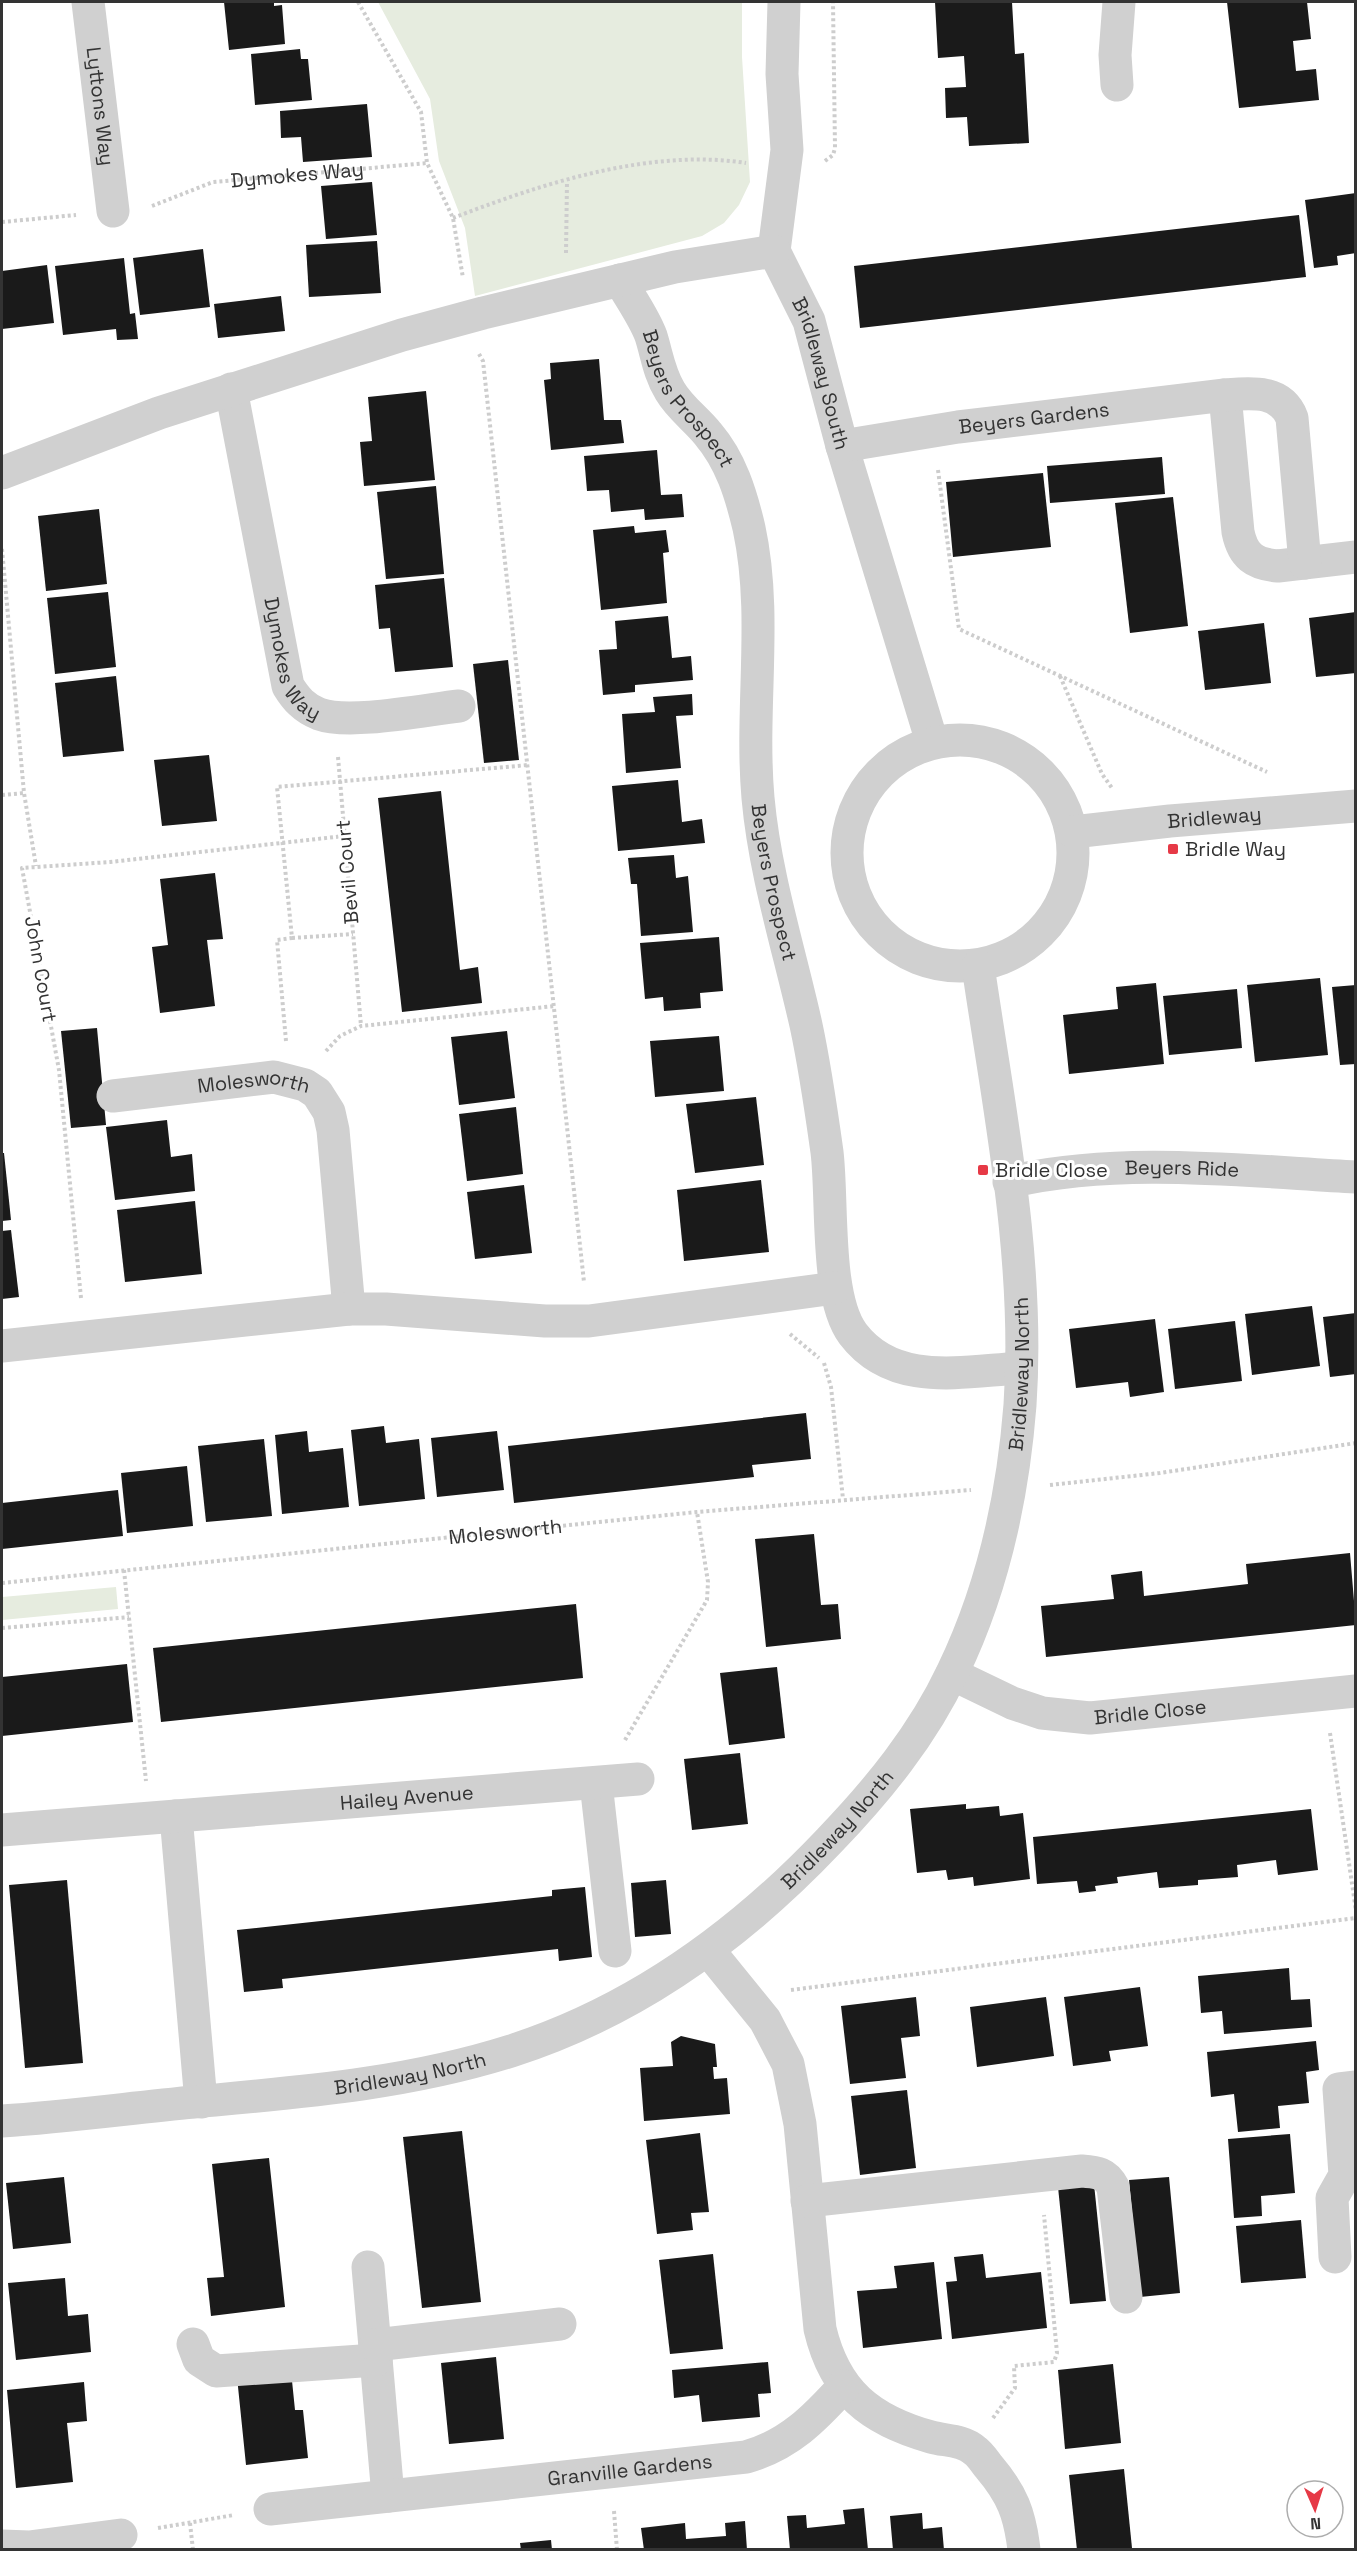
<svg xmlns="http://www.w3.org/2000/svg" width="1357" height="2551" font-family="'Space Grotesk',sans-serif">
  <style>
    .green { fill: #e6ecdf }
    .building { fill: #1a1a1a }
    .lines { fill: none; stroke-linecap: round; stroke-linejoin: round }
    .path { stroke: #cdcdcd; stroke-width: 4; stroke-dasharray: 3 3; stroke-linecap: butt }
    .minor { stroke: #d0d0d0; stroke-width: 33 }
    .poi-dot { fill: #e63946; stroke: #fff; stroke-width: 2 }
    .labels { text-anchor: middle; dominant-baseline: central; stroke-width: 6; stroke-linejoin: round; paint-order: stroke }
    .street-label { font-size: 20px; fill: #333; stroke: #fff }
    .poi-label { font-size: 20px; fill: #333; stroke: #fff; text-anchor: start }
  </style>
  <rect width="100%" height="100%" fill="#fff"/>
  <g class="green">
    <path d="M378 2H742V57L750 182 739 205 724 223 702 236 475 296 465 228 439 161 430 99Z"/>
    <path d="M116 1587 118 1609 2 1620V1597Z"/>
  </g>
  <g class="building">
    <path d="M224 2H274V6L282 5 285 44 229 50Z"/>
    <path d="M935 2H1012L1015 54 1024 53 1029 143 969 146 967 117 946 118 945 88 966 87 964 56 938 58Z"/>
    <path d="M1227 2H1307L1311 39 1293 41 1296 71 1316 69 1319 100 1239 108Z"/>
    <path d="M300 49 301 59H308L312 100 255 105 251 54Z"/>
    <path d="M367 104 372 157 303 162 301 137 281 138 280 111Z"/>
    <path d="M372 182 377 235 326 239 321 186Z"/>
    <path d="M1356 193V253L1337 256 1338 265 1314 268 1305 200Z"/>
    <path d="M1299 215 1306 277 860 328 854 266Z"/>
    <path d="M377 241 381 293 309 297 306 245Z"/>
    <path d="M203 249 210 307 140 315 133 258Z"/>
    <path d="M124 258 130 314 135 313 138 339 117 340 116 329 63 335 55 266Z"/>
    <path d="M47 265 54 323 2 329V271Z"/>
    <path d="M281 296 285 331 218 338 214 304Z"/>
    <path d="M599 359 604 420H621L624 443 551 450 544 380 551 379 550 363Z"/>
    <path d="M426 391 435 480 364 486 360 442 372 441 368 397Z"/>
    <path d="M657 450 661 495 682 494 684 517 645 520 644 509 611 512 609 490 587 491 584 456Z"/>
    <path d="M1162 457 1165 494 1050 503 1047 466Z"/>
    <path d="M1043 473 1051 547 953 557 946 482Z"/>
    <path d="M436 486 444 574 386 579 377 492Z"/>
    <path d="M1173 497 1188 626 1130 633 1115 503Z"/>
    <path d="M99 509 107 584 46 591 38 516Z"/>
    <path d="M634 526 635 533 666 530 669 552 663 553 667 603 601 610 593 530Z"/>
    <path d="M444 578 453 667 395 672 390 628 379 629 375 585Z"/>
    <path d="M108 592 116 667 55 674 47 598Z"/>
    <path d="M1356 612V673L1316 677 1309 618Z"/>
    <path d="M668 616 672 658 691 656 693 680 635 685V692L603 695 599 650 617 649 615 621Z"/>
    <path d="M1264 623 1271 683 1205 690 1198 631Z"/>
    <path d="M508 660 519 760 484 763 473 664Z"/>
    <path d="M116 676 124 751 63 757 55 683Z"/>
    <path d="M692 694 693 715 676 716 681 768 626 773 622 714 655 712 653 697Z"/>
    <path d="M209 755 217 821 162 826 154 760Z"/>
    <path d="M678 780 682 822 702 819 705 843 618 851 612 786Z"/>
    <path d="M441 791 460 970 478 967 482 1003 402 1012 378 798Z"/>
    <path d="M674 855 676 878 688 876 693 932 641 936 637 884H631L628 858Z"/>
    <path d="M215 873 223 939 207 940 215 1006 160 1013 152 947 168 945 160 879Z"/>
    <path d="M719 937 723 991 700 993 701 1008 664 1011 663 997 645 999 640 943Z"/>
    <path d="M1320 978 1328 1055 1255 1062 1247 985Z"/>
    <path d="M1156 983 1164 1064 1069 1074 1063 1015 1118 1009 1116 987Z"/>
    <path d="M1356 985V1064L1340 1065 1332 987Z"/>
    <path d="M1237 989 1242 1048 1169 1055 1163 996Z"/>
    <path d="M97 1028 106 1125 71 1128 61 1031Z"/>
    <path d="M507 1031 515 1098 459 1105 451 1037Z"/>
    <path d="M719 1036 724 1091 655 1097 650 1041Z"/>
    <path d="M756 1097 764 1165 695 1173 686 1104Z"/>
    <path d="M516 1107 523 1174 467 1181 459 1114Z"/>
    <path d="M167 1120 171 1157 192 1154 195 1191 115 1200 106 1127Z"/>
    <path d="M2 1153H4L11 1220 2 1221Z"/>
    <path d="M761 1180 769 1252 684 1261 677 1190Z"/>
    <path d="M524 1185 532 1253 475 1259 467 1192Z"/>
    <path d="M195 1201 202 1274 125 1282 117 1210Z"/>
    <path d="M11 1230 19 1297 2 1299V1231Z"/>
    <path d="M1312 1306 1320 1366 1252 1375 1245 1314Z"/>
    <path d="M1356 1313V1374L1330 1377 1323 1317Z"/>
    <path d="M1155 1319 1164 1392 1130 1397 1128 1382 1076 1388 1069 1329Z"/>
    <path d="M1235 1321 1242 1381 1175 1389 1168 1329Z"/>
    <path d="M806 1413 811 1459 752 1465 754 1477 514 1503 508 1446Z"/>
    <path d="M384 1426 386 1443 419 1439 425 1499 359 1506 351 1430Z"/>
    <path d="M307 1431 309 1452 343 1448 349 1507 282 1514 275 1435Z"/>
    <path d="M497 1431 504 1490 437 1497 431 1438Z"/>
    <path d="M264 1439 272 1516 206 1522 198 1446Z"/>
    <path d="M187 1466 193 1526 127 1533 121 1473Z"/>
    <path d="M118 1490 123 1536 2 1549V1503Z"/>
    <path d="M814 1534 821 1605 838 1604 841 1639 766 1647 755 1539Z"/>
    <path d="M1350 1553 1356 1625 1046 1657 1041 1606 1114 1599 1111 1575 1142 1571 1144 1596 1248 1584 1246 1564Z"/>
    <path d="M576 1604 583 1678 161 1722 153 1648Z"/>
    <path d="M127 1664 133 1722 2 1736V1677Z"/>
    <path d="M777 1667 785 1738 729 1745 720 1673Z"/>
    <path d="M740 1753 748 1824 692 1830 684 1759Z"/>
    <path d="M966 1804V1809L999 1806 1000 1816 1023 1813 1030 1879 974 1886 973 1877 948 1880 946 1870 917 1873 910 1809Z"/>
    <path d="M1311 1809 1318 1870 1278 1875 1276 1860 1237 1865 1238 1877 1198 1880V1885L1159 1888 1157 1872 1117 1877 1118 1883 1095 1886 1096 1891 1079 1893 1077 1881 1037 1884 1033 1837Z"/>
    <path d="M67 1880 83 2063 25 2068 9 1885Z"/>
    <path d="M666 1880 671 1934 635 1937 631 1883Z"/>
    <path d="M585 1887 592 1957 559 1961 558 1949 282 1979 283 1988 244 1992 237 1930 552 1896V1890Z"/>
    <path d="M1289 1968 1291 2000 1310 1999 1312 2027 1224 2034 1222 2011 1201 2013 1198 1976Z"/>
    <path d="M1140 1987 1148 2046 1109 2051 1111 2061 1073 2066 1064 1997Z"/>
    <path d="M916 1997 920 2036 901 2038 906 2078 850 2084 841 2006Z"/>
    <path d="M1046 1997 1054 2056 977 2067 970 2007Z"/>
    <path d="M681 2036 715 2044 717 2067H713L714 2079 727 2078 730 2114 644 2121 640 2068 673 2066 671 2042Z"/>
    <path d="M1316 2041 1319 2070 1306 2072 1309 2103 1278 2106 1280 2128 1238 2132 1234 2094 1211 2097 1207 2052Z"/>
    <path d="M907 2090 916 2168 860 2175 851 2096Z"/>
    <path d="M462 2131 481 2302 422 2308 403 2137Z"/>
    <path d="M700 2133 709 2212 691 2213 693 2230 657 2234 646 2140Z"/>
    <path d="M1290 2134 1295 2193 1261 2196 1262 2216 1234 2218 1228 2139Z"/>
    <path d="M269 2158 285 2307 211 2316 207 2278 224 2277 212 2164Z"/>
    <path d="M64 2177 71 2243 13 2249 6 2183Z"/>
    <path d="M1169 2177 1180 2293 1140 2297 1129 2180Z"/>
    <path d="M1094 2184 1106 2301 1070 2304 1058 2187Z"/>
    <path d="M1301 2220 1306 2278 1241 2283 1236 2226Z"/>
    <path d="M713 2254 723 2349 670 2354 659 2260Z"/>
    <path d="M983 2254 986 2278 1041 2272 1047 2328 952 2339 946 2282 957 2281 954 2257Z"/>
    <path d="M934 2262 942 2339 863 2348 857 2291 897 2288 894 2266Z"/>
    <path d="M65 2278 68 2316 88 2314 91 2352 16 2360 8 2283Z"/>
    <path d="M496 2357 504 2439 449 2444 441 2363Z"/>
    <path d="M768 2362 771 2393 758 2394 760 2417 702 2422 699 2395 674 2398 672 2370Z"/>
    <path d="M1113 2364 1121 2443 1065 2449 1058 2370Z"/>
    <path d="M291 2371 295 2410H303L308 2458 246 2465 237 2377Z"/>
    <path d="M84 2382 87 2421 67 2423 73 2482 16 2488 7 2390Z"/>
    <path d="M1124 2469 1132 2548 1077 2550 1069 2475Z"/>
    <path d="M864 2508 868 2550H790L787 2516 806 2515 807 2528 845 2524 843 2510Z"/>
    <path d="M922 2513 923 2529 942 2527 944 2550H893L890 2516Z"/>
    <path d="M745 2521 747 2550H644L641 2528 685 2523 686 2539 726 2536 725 2523Z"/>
    <path d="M551 2540 552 2550H521L520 2543Z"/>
  </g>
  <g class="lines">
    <g class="path">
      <path d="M358 2 421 112 427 163 453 218 463 278"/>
      <path d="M825 161 833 155 835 148 833 2"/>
      <path id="s1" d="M152 206 213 182 427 163"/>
      <path d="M453 218C541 184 650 148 746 163"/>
      <path d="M2 222 76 215"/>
      <path d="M566 253 567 181"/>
      <path d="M479 354 483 361 584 1282"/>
      <path d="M938 470 959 629 1267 772"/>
      <path d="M2 549 24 793 36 866"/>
      <path d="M1060 676 1102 774 1112 788"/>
      <path d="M338 757 361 1026"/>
      <path d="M2 795 24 793"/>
      <path d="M292 938 353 934"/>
      <path d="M286 1041 277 940 292 938 277 787 528 765"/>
      <path d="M326 1051 340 1036 361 1026 555 1006"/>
      <path d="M81 1298 59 1070 22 868 110 862 344 836"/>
      <path d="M790 1334 819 1358"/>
      <path d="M824 1363 831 1387 843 1499"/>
      <path d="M1050 1485 1160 1473 1356 1443"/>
      <path d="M124 1570 146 1781"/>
      <path id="s2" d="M2 1583 697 1512 971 1490"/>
      <path d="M2 1628 129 1617"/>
      <path d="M1330 1733 1356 1911"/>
      <path d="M625 1740 707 1600 708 1582 697 1512"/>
      <path d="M791 1990 1356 1918"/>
      <path d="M993 2418 1015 2388 1014 2366 1054 2362 1057 2353 1044 2215"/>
      <path d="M614 2511 617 2550"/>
      <path d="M190 2523 193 2550"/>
      <path d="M158 2528 234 2515"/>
    </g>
    <g class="minor">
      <path id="s3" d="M88 2 113 211"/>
      <path id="s4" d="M784 2 782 74 787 150 774 251 809 321 842 446 932 742"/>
      <path d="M1117 85 1115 55 1119 2"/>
      <path id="s5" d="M620 280C630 298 644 317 651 336 657 355 659 373 670 391 680 408 696 419 708 434 731 461 741 494 749 528 768 616 750 708 758 798 765 875 789 949 806 1025 815 1067 821 1109 827 1152 833 1201 825 1297 853 1334 894 1388 963 1371 1021 1368"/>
      <path id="s6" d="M231 389 288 686C296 699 304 708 319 714 349 725 424 710 459 706"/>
      <path d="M1225 395 1238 532C1243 556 1254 564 1278 566L1356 557"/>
      <path id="s7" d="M842 446 958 427 1225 395C1250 393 1281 389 1292 418L1305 563"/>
      <path d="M2 473 159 413 402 335 483 313 675 267 774 251"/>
      <circle cx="960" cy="853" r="113"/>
      <path id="s8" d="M1073 832 1170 821 1356 806"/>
      <path id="s9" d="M113 1096 274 1077 305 1085 317 1093 329 1112 333 1130 349 1309"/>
      <path id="s10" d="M1009 1182C1119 1156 1244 1171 1356 1177"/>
      <path d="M2 1346 349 1309H386L545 1321H589L835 1288"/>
      <path id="s11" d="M952 1674 1012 1703 1042 1713 1090 1718 1356 1691"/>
      <path d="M596 1783 615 1951"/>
      <path d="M176 1816 201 2102"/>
      <path id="s12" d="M2 1830 638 1779"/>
      <path d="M709 1951 765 2020 788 2064 800 2124 820 2329C835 2392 870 2420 931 2437 945 2441 963 2440 974 2450 980 2454 985 2462 989 2467 1012 2494 1020 2514 1024 2550"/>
      <path id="s13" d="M2 2121C66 2117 130 2108 194 2102 302 2092 407 2084 511 2051 636 2011 739 1936 829 1841 878 1790 923 1735 953 1671 993 1588 1013 1495 1020 1405 1030 1259 999 1110 978 966"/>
      <path d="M807 2201 1082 2171C1097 2172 1106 2173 1113 2187L1126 2297"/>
      <path d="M1335 2257 1332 2198 1345 2175 1339 2089 1356 2087"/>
      <path d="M368 2267 388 2496"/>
      <path d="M193 2344 199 2360 216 2371 376 2360"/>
      <path d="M375 2345 560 2324"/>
      <path id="s14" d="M270 2509 746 2457C789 2445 815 2418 844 2386"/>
      <path d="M2 2546 29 2547 121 2535"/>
    </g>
  </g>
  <g class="poi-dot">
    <rect x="1167" y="843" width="12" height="12" rx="3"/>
    <rect x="977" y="1164" width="12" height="12" rx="3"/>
  </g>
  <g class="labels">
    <g class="street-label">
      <text stroke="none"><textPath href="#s3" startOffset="105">Lyttons Way</textPath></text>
      <text stroke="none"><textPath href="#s1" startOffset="150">Dymokes Way</textPath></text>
      <text stroke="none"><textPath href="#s4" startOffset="382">Bridleway South</textPath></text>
      <text stroke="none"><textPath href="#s5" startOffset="138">Beyers Prospect</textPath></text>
      <text stroke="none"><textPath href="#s7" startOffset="194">Beyers Gardens</textPath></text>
      <text stroke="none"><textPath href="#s6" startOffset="279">Dymokes Way</textPath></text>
      <text stroke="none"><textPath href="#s8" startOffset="142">Bridleway</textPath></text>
      <text transform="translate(347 872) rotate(-95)">Bevil Court</text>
      <text stroke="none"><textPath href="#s5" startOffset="640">Beyers Prospect</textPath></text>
      <text transform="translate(41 969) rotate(80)">John Court</text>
      <text stroke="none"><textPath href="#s9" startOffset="142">Molesworth</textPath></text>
      <text stroke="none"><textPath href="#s10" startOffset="174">Beyers Ride</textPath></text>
      <text stroke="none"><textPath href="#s13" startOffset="1418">Bridleway North</textPath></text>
      <text stroke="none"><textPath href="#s2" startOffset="506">Molesworth</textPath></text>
      <text stroke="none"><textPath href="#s11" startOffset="207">Bridle Close</textPath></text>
      <text stroke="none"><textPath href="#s12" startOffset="406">Hailey Avenue</textPath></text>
      <text stroke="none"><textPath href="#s13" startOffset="914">Bridleway North</textPath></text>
      <text stroke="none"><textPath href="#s13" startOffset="411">Bridleway North</textPath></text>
      <text stroke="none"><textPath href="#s14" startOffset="362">Granville Gardens</textPath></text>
    </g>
    <g class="poi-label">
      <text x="1185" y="849">Bridle Way</text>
      <text x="995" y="1170">Bridle Close</text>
    </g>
  </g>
  <rect width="1357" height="2551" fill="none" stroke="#333333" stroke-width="6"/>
  <g transform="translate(1315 2509) rotate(177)"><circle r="28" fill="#ffffff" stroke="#adadad" stroke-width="1.5"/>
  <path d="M0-4.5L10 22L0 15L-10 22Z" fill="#e63946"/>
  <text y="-9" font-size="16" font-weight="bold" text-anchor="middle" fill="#333333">N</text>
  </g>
</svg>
